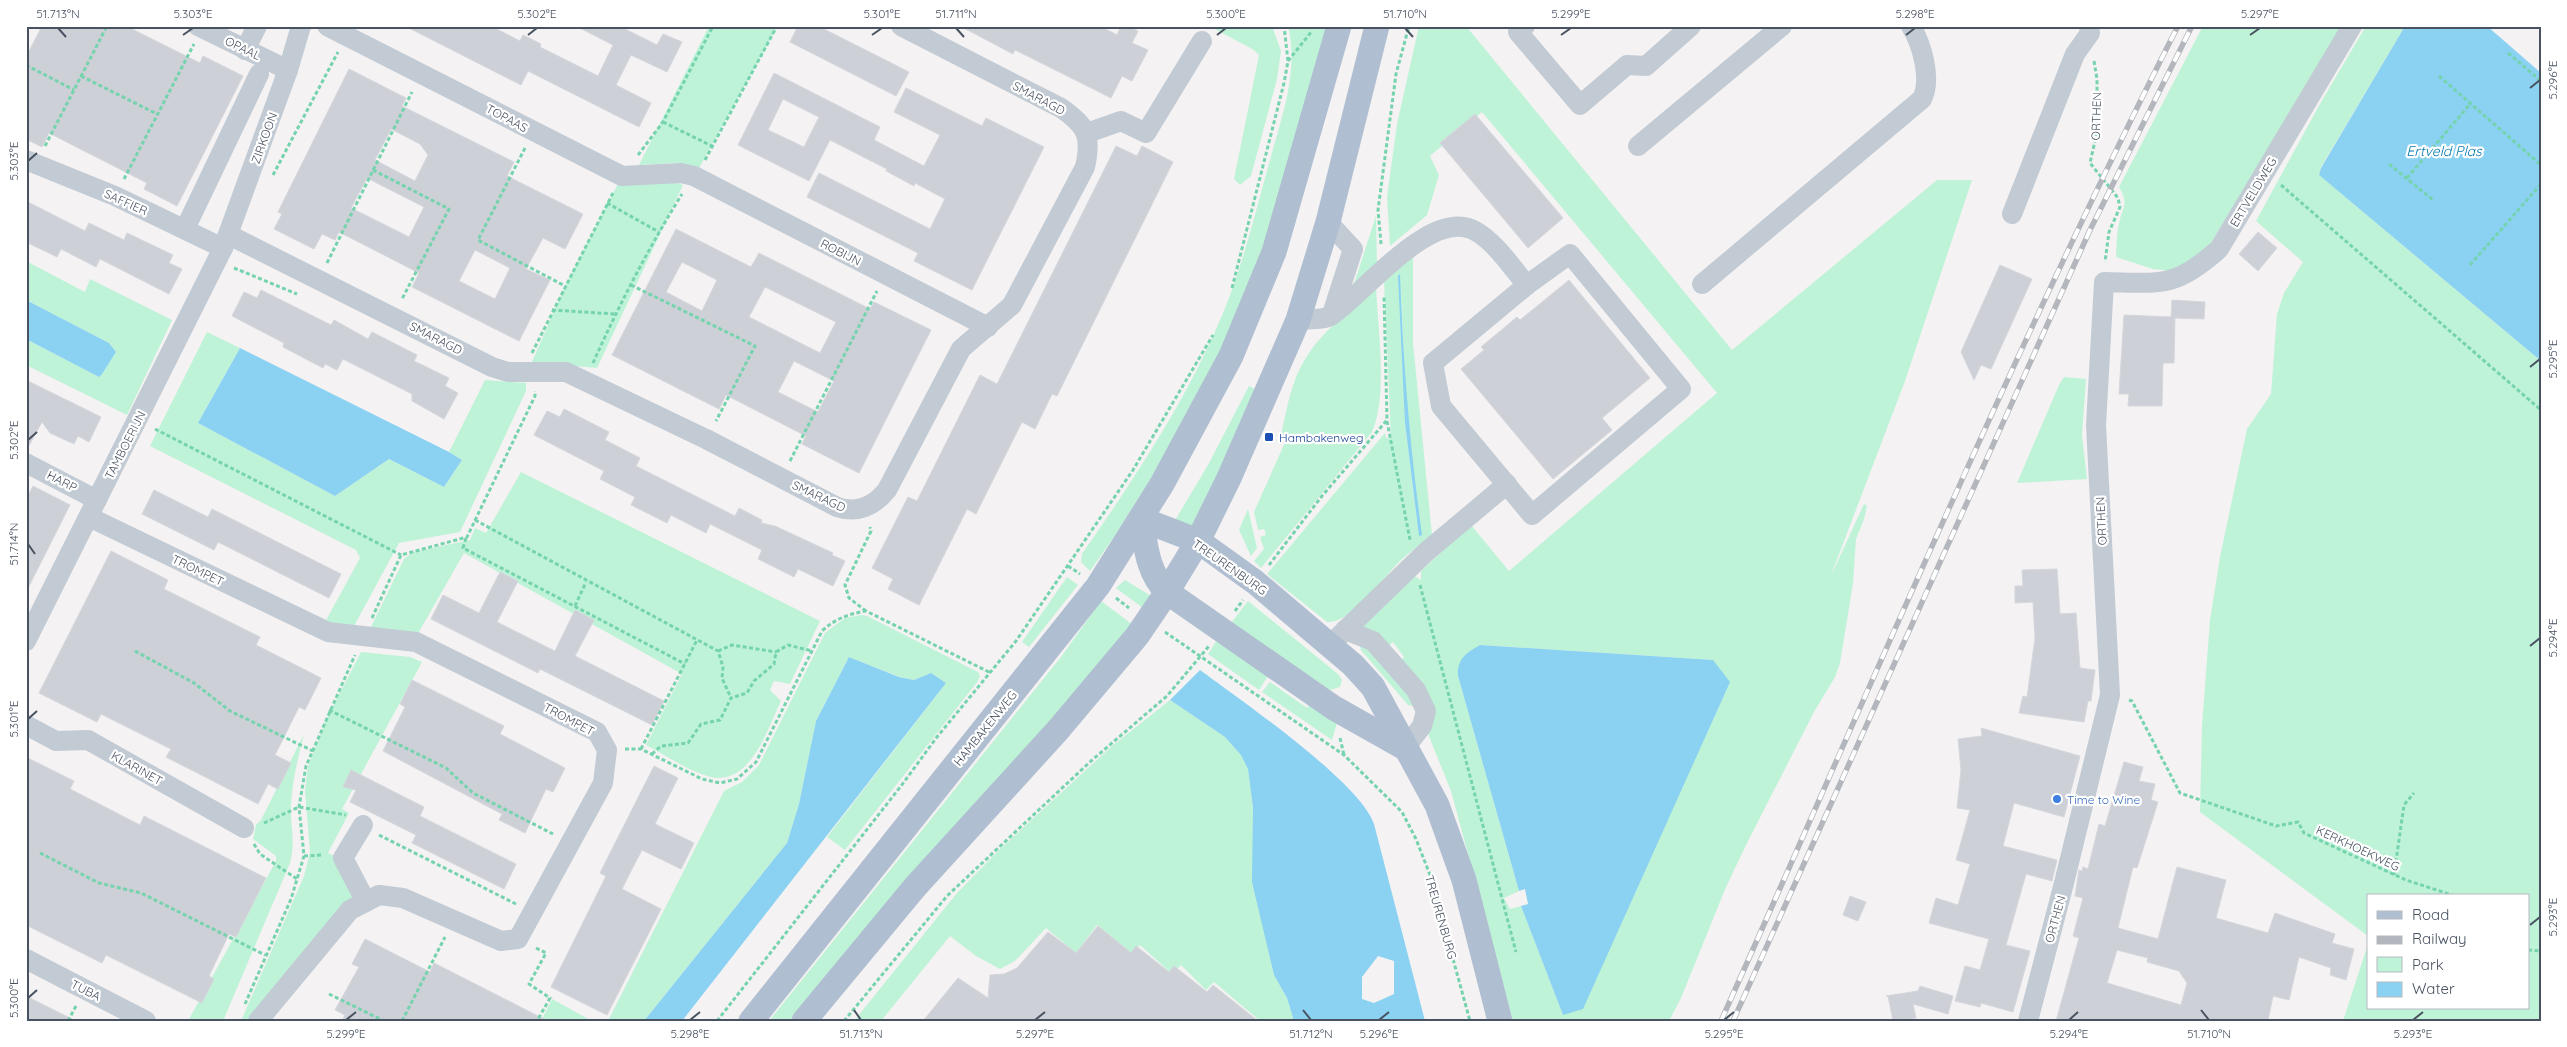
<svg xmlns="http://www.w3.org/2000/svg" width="2567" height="1047" font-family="Quicksand,sans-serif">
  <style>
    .green { fill: #bff3d8; fill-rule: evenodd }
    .water { fill: #8ad1f2; fill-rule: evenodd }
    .building { fill: #cdd0d6; stroke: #d5d7dd; fill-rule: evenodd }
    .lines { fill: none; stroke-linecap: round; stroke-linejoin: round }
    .path { stroke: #75d3ae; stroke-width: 3; stroke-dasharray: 4 2.5; stroke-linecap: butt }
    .minor { stroke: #c2cad4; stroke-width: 20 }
    .major { stroke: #b0bed1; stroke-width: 25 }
    .rail-casing { stroke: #b3b6bc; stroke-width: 5.5 }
    .rail { stroke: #fff; stroke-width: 4; stroke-dasharray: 11; stroke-linecap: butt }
    .ticks { fill: none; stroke: #485261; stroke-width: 2 }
    .transit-dot { fill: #1a4fb4; stroke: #fff; stroke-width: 2 }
    .shop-dot { fill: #3f7fe0; stroke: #fff; stroke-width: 2 }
    .labels { text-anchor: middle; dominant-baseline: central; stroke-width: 4.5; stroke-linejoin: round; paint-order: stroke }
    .street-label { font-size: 12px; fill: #485261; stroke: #fff }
    .transit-label { font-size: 12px; fill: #164399; stroke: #fff; text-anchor: start }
    .shop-label { font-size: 12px; fill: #366cbe; stroke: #fff; text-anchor: start }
    .water-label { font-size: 14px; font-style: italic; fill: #057ab0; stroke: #fff }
    .neatline { fill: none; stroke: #485261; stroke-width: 2 }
    .ticks-label { font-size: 12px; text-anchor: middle; fill: #485261 }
  </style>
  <rect width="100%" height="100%" fill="#f4f2f2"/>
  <g class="green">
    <path d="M709 26H778L698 170 677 163 639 165Z"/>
    <path d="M1209 26H1272L1281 51 1277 79 1251 176 1240 185 1234 179 1259 55 1254 50Z"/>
    <path d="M1288 26H1327L1272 225 1218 357 1173 443 1116 534 1090 571 1081 562 1082 554C1138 473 1193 391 1229 298 1246 253 1257 206 1270 160 1282 115 1299 72 1288 26Z"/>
    <path d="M1419 26H1466L1732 350 1937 180H1972L1905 381 1830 578 1864 504 1867 506 1864 519 1856 539 1853 583 1840 663 1835 677 1814 712 1747 843 1726 887 1681 998 1669 1021H1513L1451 791 1399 662 1404 657 1393 642 1387 647 1361 628 1413 575 1421 580V571L1471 525 1509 571 1717 393 1482 112 1430 156 1439 175 1427 215 1390 246 1387 197 1397 124ZM1480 645 1713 660 1563 1015 1521 906 1510 909 1504 898 1519 891 1458 676V671Z"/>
    <path d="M2203 26H2344L2201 259 2172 271 2153 269 2116 257C2117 246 2116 235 2119 224 2122 206 2130 206 2119 187Z"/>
    <path d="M2366 26H2405L2321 167 2319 175 2541 361V1021H2343L2368 944V1008H2528V896H2368V936L2200 812 2202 726 2210 620 2220 557 2247 429 2271 394 2277 314 2284 293 2303 262 2256 221 2321 102Z"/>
    <path d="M619 182H674L683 185 597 368 532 362 565 286Z"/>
    <path d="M1376 216 1377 264 1353 287Z"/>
    <path d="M1413 257V343L1432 535C1422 543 1411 551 1402 559 1385 575 1350 625 1327 622L1267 574 1385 433 1386 438H1391L1384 281ZM1401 274 1404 372 1419 536 1405 423Z"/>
    <path d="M26 261 85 292 90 279 172 320 127 415 26 365V339L99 377 116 352 109 343 26 300Z"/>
    <path d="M1376 288C1378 329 1388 395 1372 432L1261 568 1254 561 1264 549 1260 537 1266 535 1264 529 1258 530 1254 512 1287 438 1281 435C1285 418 1288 399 1294 383 1308 341 1344 315 1376 288Z"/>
    <path d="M207 332 240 348 198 423 335 496 389 459 444 487 462 460 449 452 485 380 526 383V391L460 532 399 543 353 628 324 624 360 558 356 550 150 446Z"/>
    <path d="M2064 377 2086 379 2082 435 2087 479 2017 483 2059 385Z"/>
    <path d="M1249 386 1257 390 1192 533 1174 522 1208 465Z"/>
    <path d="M521 472 820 621 790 684 774 681 770 690 781 701C767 730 749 792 704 775 684 768 665 755 646 745L682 674 464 553 416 637 369 631 404 559 413 552 470 540 475 528 486 533Z"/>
    <path d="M1248 509 1257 548 1251 556 1239 530Z"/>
    <path d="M1067 577 1078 585 1029 647 1022 642Z"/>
    <path d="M1125 580 1151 596 1143 608 1116 588Z"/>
    <path d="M1101 601 1133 625 1107 657 855 942 792 1021H769L1061 657Z"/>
    <path d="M1248 601 1338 674 1342 680 1340 687 1330 690 1231 623Z"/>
    <path d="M861 615 867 616 978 672 980 676 978 681 845 850 827 837 946 683 931 673 914 680 900 677 849 657 816 721 799 804 787 843 644 1021H608L724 791 742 782 759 765 825 633 845 618Z"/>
    <path d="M1217 640 1268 676 1259 690 1208 654Z"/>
    <path d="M1364 645 1413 701V706L1408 705 1361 650 1360 646Z"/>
    <path d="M361 652 410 657 422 662 342 809 349 813 328 853 350 863 357 894 340 907 247 1021H241L304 876 310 852 305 791 308 766 326 720Z"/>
    <path d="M1270 682 1307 708 1310 704 1337 723 1332 740 1262 692Z"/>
    <path d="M1170 700 1225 737 1242 755 1248 769 1253 808V882L1274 975 1287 998 1294 1021 1259 1020 1214 982 1206 990 1181 965 1172 974 1140 945 1132 954 1097 925 1076 953 1046 928 1015 961 1000 969 976 956 950 936 881 1021H854L957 893 1001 848 1112 746Z"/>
    <path d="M304 734C298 758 292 781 291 806 290 827 296 841 290 863L223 1021H188L276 861V856L253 839 256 825 261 820Z"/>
    <path d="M552 999 592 1021H541Z"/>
  </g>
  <g class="water">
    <path d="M2405 26H2487L2541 73V361L2319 175 2321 168Z"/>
    <path d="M1400 274C1403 362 1410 448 1422 535L1419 536 1405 423 1398 276Z"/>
    <path d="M26 300 109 343 116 352 102 374 99 377 26 339Z"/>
    <path d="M240 348 449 452 462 460 444 487 389 459 335 496 198 423Z"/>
    <path d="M1480 645 1713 660 1730 682 1583 1009 1563 1015 1521 906 1528 904 1525 889 1519 891 1458 676C1457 659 1466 653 1480 645Z"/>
    <path d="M849 657 899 677 914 680 931 673 946 683 682 1021H644L787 843 799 804 816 721Z"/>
    <path d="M1200 670C1239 699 1360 782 1374 824L1425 1021H1294L1287 998 1274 975 1252 882 1253 808 1248 769 1241 755 1225 737 1170 700ZM1378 956 1394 961V994L1374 1003 1362 999V977Z"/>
  </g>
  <g class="building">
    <path d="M42 26H126L200 63 203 56 243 76 177 206 144 189 147 183 49 133 42 147 26 139V57Z"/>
    <path d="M405 26H491L520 41 523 35 541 44 540 47 598 76 613 45 576 26H619L657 45 663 34 682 42 667 72 631 55 616 85 651 103 639 127 528 71 521 85Z"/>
    <path d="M798 26H818L909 72 896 96 790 42Z"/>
    <path d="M960 26H1100L1117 35 1121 26H1128L1138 31 1132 43 1148 50 1132 81 1122 76 1111 98 1015 50 1013 54Z"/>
    <path d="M349 69 406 98 402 106 514 162 507 176 583 214 565 249 543 238 526 269 550 280 519 341 412 287 419 273 339 232 335 240 322 234 314 249 274 229 282 214 278 212ZM391 129 420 144 428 155 415 181 375 160ZM367 178 424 207 409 237 351 208ZM475 250 510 268 495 299 459 281Z"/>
    <path d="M774 73 880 127 874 140 924 166 940 135 894 112 906 88 982 126 986 118 1044 147 972 290 914 261 918 253 807 197 819 173 930 229 945 199 915 183 914 186 886 171 887 169 830 140 809 181 738 145ZM783 99 819 117 804 147 768 130Z"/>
    <path d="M1475 114 1563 218 1528 248 1440 143Z"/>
    <path d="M1116 146 1137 156 1142 146 1173 162 1057 396 1052 394 1035 429 1022 422 976 514 967 509 919 605 888 589 893 579 872 568 908 497 917 501 980 375 997 384Z"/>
    <path d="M26 201 85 231 89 223 124 240 127 233 173 255 169 263 182 269 169 294 100 259 96 267 61 249 57 257 26 242Z"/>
    <path d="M676 229 751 267 759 253 870 309 874 302 931 330 859 473 802 444 806 436 726 395 719 409 612 355ZM682 262 717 280 702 311 666 292ZM765 287 836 322 820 353 749 317ZM794 361 834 381 818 412 778 392Z"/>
    <path d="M2258 232 2277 248 2258 271 2239 254Z"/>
    <path d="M2000 265 2032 279 1991 369 1981 365 1974 380 1961 352Z"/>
    <path d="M1569 280 1650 378 1602 418 1612 430 1553 479 1461 369 1484 350 1481 347 1517 317 1520 320Z"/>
    <path d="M261 290 331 325 334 320 368 339 372 332 417 355 414 361 449 378 445 386 458 393 444 419 412 401V394L343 359 337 370 325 364 323 368 283 347 284 343 232 316 244 292 257 298Z"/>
    <path d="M2172 300 2205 302 2204 319 2175 318 2174 363H2163L2162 406H2128L2129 394H2119L2124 315 2171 317Z"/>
    <path d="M26 380 101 417 89 442 78 436 74 444 50 433 42 422 26 451Z"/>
    <path d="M564 409 609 432 605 440 640 458 636 466 735 516 739 508 762 520 761 523 775 526 833 553 832 555 845 561 833 586 798 569 794 577 758 559 762 550 710 524 706 533 671 515 667 523 631 505 635 497 600 479 604 471 534 435 547 411 560 417Z"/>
    <path d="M33 486 70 505 26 592V499Z"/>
    <path d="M154 490 208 517 212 509 341 574 329 598 218 542 214 550 142 514Z"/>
    <path d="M111 551 168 580 164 589 260 637 256 645 321 678 305 710 299 707 275 755 291 763 278 789 268 784 258 804 166 757 171 749 101 714 97 722 39 693Z"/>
    <path d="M2057 569 2060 614 2076 613 2080 668 2095 670 2091 701H2088L2084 722 2019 713 2023 696 2027 697 2035 638 2033 602 2015 603V586H2023L2022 570Z"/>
    <path d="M500 572 518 581 497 622 555 651 575 610 594 620 575 656 664 701 652 725 540 669 538 673 431 619 443 595 479 613Z"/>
    <path d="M412 680 504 726 500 734 565 768 553 792 546 789 525 833 499 820 502 814 383 751 405 707 400 704Z"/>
    <path d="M1981 728 2080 756 2064 817 2014 803 2003 846 2057 860 2052 881 2026 874 2006 945 2030 951 2013 1012 1981 1003 1980 1007 1955 1001 1965 966 1980 970 1989 939 1929 923 1936 898 1958 905 1970 864 1956 860 1970 810 1957 808 1961 770 1958 739 1982 736Z"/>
    <path d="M26 757 74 781 70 789 140 825 144 816 266 878 236 937 229 934 209 976 214 979 202 1003 106 955 102 963 26 925Z"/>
    <path d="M2124 762 2143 767 2139 781 2155 784 2151 800 2158 802 2137 868 2133 867 2118 928 2158 939 2177 867 2226 880 2216 918 2268 933 2275 913 2335 934 2332 943 2354 949 2346 980 2330 975 2331 968 2299 957 2289 1000 2273 996 2268 1021H2056L2079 938 2073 936 2083 898 2075 896 2079 870 2082 871 2083 867 2088 869 2099 824 2105 826ZM2117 950 2148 958 2147 962 2179 971 2187 983 2181 1005 2107 983Z"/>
    <path d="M654 766 678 778 655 824 694 843 681 869 642 850 633 867 622 889 661 909 607 1015 551 987 606 876 600 873Z"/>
    <path d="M351 770 424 807 420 816 516 864 504 889 412 843 416 835 350 802 356 790 343 787Z"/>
    <path d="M1850 896 1866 902 1858 921 1843 915Z"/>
    <path d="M1098 926 1131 953 1136 946 1169 972 1174 966 1207 992 1213 985 1258 1021H923L958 978 988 998 990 975 1004 974 1017 968 1048 932 1076 953Z"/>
    <path d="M365 939 430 972 434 963 548 1021H342L345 1015 335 1010 359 967 352 964Z"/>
    <path d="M1920 986 1953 996 1948 1014 1913 1004 1916 1018 1893 1021 1888 996H1886L1918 991Z"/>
    <path d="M26 996 76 1021H26Z"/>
  </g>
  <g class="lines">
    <g class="path">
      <path d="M2508 53 2541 81"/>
      <path d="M1288 61 1312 31"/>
      <path d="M2094 61 2097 79V132L2090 163 2118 198 2120 207 2109 232 2105 262"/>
      <path d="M26 65 74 90"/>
      <path d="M81 76 157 114"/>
      <path d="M2439 76 2541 165"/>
      <path d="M663 122 714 147"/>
      <path d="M45 146 107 26"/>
      <path d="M525 148 478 240 565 286"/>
      <path d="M638 155 663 122 713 26"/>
      <path d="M705 160 777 26"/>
      <path d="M2389 164 2433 200"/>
      <path d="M373 170 449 209 402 299"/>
      <path d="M273 175 338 52"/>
      <path d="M2407 178 2471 103"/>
      <path d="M124 179 194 44"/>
      <path d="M2281 185 2541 410"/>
      <path d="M607 203 659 232"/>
      <path d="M1381 244 1378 210 1396 74 1409 26"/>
      <path d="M327 263 412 92"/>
      <path d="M2470 265 2541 184"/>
      <path d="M234 268 297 294"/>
      <path d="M631 285 755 346 716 421"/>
      <path d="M1232 288 1284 83 1288 61 1284 26"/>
      <path d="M552 310 615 314"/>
      <path d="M532 353 613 193"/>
      <path d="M593 363C619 305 648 249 682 194"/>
      <path d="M1387 421 1410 540"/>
      <path d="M155 429 401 555"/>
      <path d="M790 461 877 291"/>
      <path d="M475 520 718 651 723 667 722 678 731 698"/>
      <path d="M466 538 463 548 685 664"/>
      <path d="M1269 565 1322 496 1387 420 1384 296"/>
      <path d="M1068 566 1080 574"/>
      <path d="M1420 585 1516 952"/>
      <path d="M1116 598 1129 608"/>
      <path d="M575 606 586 582"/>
      <path d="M866 611 849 598 845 585 871 531 870 527"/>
      <path d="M1235 611 1243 600"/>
      <path d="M372 618 401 555 467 537 535 396V391"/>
      <path d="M1165 632 1344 755 1402 812 1416 839 1430 875 1470 1021"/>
      <path d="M135 651 194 683 230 711 313 751"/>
      <path d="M718 651 732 645 776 652"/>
      <path d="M2129 700 2132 701 2180 793 2276 826 2298 822 2304 833 2406 880 2455 896"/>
      <path d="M329 710 446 768 473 793 553 834"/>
      <path d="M1340 738 1344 755"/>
      <path d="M625 749H641L702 779 720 783 737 779 756 762 822 631C835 619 848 614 866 611L991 673"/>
      <path d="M641 749 697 640"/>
      <path d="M652 754 661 746 688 743 701 724 720 720 731 698 747 693 754 681 774 664 776 652 788 645 812 651"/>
      <path d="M264 823 299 807 346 815"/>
      <path d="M379 835 516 904"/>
      <path d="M254 844 260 854 297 879"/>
      <path d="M40 853 99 883 141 893 265 955"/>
      <path d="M304 856 323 855"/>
      <path d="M2394 875 2404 805 2414 793"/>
      <path d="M536 948 546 953 529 984 550 998 537 1021"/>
      <path d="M2528 950 2541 951"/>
      <path d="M329 994 384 1021"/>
      <path d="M245 1004 291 899 304 856 299 807 306 766 355 655"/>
      <path d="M68 1021 76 1006"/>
      <path d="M402 1021 445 937"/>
      <path d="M717 1021 901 786 937 737 1016 641 1133 470 1213 335"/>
      <path d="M844 1021 947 896 1091 761 1167 696 1209 646"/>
    </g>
    <g class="minor">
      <path d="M198 26 288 70"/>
      <path d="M327 26 622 176 681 173 694 176 988 327"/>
      <path d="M1525 26 1518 32 1580 105 1627 65 1646 66 1691 26"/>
      <path d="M245 50 257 26"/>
      <path d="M1087 133 1121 121 1146 133 1202 41"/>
      <path d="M1638 146 1782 26"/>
      <path d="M26 160 115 196 223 248"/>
      <path d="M2012 214 2075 54 2090 33 2089 26"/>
      <path d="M1328 222 1353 249 1332 314"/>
      <path d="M185 229 259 74"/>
      <path d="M229 235 492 367 508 372H566L706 439 837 507C857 514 874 506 887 490L961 349 1012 305 1085 167C1092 136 1087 126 1061 108L901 26"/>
      <path d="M1570 254 1681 389 1532 515 1441 406 1433 363 1527 285Z"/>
      <path d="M1702 284 1922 99C1932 79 1922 45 1911 26"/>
      <path d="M1298 320C1308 319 1325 320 1332 315 1365 293 1433 204 1477 232 1497 244 1512 268 1527 285"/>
      <path d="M26 463 97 500"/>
      <path d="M89 517 328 632 416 642 597 732 607 750 603 783 518 939 501 941 403 898 379 895 350 910 258 1021"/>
      <path d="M1345 630 1373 641 1416 690 1426 711 1422 726 1405 748"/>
      <path d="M26 641 223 248 288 70 301 26"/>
      <path d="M1330 645 1426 552 1507 484"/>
      <path d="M26 725 56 741 88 740 244 828"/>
      <path d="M363 825 343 858 366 902"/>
      <path d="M26 959 146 1021"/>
      <path d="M2028 1021 2064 883 2110 695 2096 425 2104 282C2161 283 2174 289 2219 249L2352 26"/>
    </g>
    <g class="major">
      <path d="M1141 519 1198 541 1255 582 1353 665 1373 687 1437 805 1464 880 1500 1021"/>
      <path d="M1141 519C1146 546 1147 572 1167 592L1334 708 1405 748"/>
      <path d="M751 1021 1098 586 1162 484 1231 356 1274 252 1339 26"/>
      <path d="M804 1021 915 887 1058 730 1137 636 1167 592 1198 541 1229 478 1298 320 1328 222 1377 26"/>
    </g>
    <g class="rail-casing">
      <g id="rail">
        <path d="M1721 1021C1870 688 2013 351 2178 26"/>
        <path d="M1733 1021 2090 230 2192 26"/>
      </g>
    </g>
    <use href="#rail" class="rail"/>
  </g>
  <path class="ticks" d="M58 28 66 37M956 28 964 37M1405 28 1413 37M183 35 193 28M528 35 537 28M872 35 882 28M1217 35 1226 28M1561 35 1571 28M1906 35 1915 28M2250 35 2260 28M2530 88 2540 80M28 161 37 153M2530 367 2540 359M28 440 37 432M28 544 35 554M2530 646 2540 638M28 719 37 711M2530 925 2540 917M28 998 37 990M854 1010 861 1020M1303 1010 1311 1020M2201 1010 2209 1020M346 1020 356 1012M690 1020 700 1012M1035 1020 1045 1012M1379 1020 1389 1012M1724 1020 1734 1012M2069 1020 2078 1012M2413 1020 2423 1012"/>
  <rect class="transit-dot" x="1264" y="432" width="10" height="10" rx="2.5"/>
  <circle class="shop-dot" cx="2057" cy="799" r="5"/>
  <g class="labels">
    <g class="street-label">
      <text transform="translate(243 48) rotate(26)">OPAAL</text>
      <text transform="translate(1039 98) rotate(28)">SMARAGD</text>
      <text transform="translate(2096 116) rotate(-88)">ORTHEN</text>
      <text transform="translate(507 118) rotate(28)">TOPAAS</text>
      <text transform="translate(264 138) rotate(-70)">ZIRKOON</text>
      <text transform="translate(2253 192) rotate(-59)">ERTVELDWEG</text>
      <text transform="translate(126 202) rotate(24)">SAFFIER</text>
      <text transform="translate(841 252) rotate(27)">ROBIJN</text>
      <text transform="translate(436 338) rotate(27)">SMARAGD</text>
      <text transform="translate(125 445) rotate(-63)">TAMBOERIJN</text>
      <text transform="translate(62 481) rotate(27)">HARP</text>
      <text transform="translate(819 496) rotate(25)">SMARAGD</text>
      <text transform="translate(2101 521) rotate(-93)">ORTHEN</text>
      <text transform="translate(1230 567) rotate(35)">TREURENBURG</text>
      <text transform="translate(198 570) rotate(26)">TROMPET</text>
      <text transform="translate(569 719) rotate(28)">TROMPET</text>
      <text transform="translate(985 728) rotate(-51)">HAMBAKENWEG</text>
      <text transform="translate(137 768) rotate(29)">KLARINET</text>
      <text transform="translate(2358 848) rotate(25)">KERKHOEKWEG</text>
      <text transform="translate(1441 917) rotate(74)">TREURENBURG</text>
      <text transform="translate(2055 919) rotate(-75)">ORTHEN</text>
      <text transform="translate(86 990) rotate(27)">TUBA</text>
    </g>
    <g class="transit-label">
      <text x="1279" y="437">Hambakenweg</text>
    </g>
    <g class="shop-label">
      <text x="2067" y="799">Time to Wine</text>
    </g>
    <g class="water-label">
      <text x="2444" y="151">Ertveld Plas</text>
    </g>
  </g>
  <rect width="2567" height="1047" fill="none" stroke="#ffffff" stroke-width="55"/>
  <rect x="2367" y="894" width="162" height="115" fill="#ffffff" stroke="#b6bac0"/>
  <rect x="2377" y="911" width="25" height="8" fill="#b0bed1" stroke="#b6bac0"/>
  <text x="2412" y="920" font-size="15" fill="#485261">Road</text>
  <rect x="2377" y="936" width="25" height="8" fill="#b3b6bc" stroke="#b6bac0"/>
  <text x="2412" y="944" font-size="15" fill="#485261">Railway</text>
  <rect x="2377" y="957" width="25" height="15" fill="#bff3d8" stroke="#b6bac0"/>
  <text x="2412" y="970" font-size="15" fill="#485261">Park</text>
  <rect x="2377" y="982" width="25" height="15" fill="#8ad1f2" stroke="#b6bac0"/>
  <text x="2412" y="994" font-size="15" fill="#485261">Water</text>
  <rect x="28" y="28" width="2512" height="992" class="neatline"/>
  <g class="ticks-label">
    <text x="58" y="18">51.713°N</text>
    <text x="193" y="18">5.303°E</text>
    <text x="537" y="18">5.302°E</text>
    <text x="882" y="18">5.301°E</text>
    <text x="956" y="18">51.711°N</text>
    <text x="1226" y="18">5.300°E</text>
    <text x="1405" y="18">51.710°N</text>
    <text x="1571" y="18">5.299°E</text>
    <text x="1915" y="18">5.298°E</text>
    <text x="2260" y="18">5.297°E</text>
    <text transform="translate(2553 80) rotate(-90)" y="4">5.296°E</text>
    <text transform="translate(14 161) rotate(-90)" y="4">5.303°E</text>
    <text transform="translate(2553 359) rotate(-90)" y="4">5.295°E</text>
    <text transform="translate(14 440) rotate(-90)" y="4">5.302°E</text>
    <text transform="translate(14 544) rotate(-90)" y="4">51.714°N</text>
    <text transform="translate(2553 638) rotate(-90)" y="4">5.294°E</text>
    <text transform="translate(14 719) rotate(-90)" y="4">5.301°E</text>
    <text transform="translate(2553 917) rotate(-90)" y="4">5.293°E</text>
    <text transform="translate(14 998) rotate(-90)" y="4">5.300°E</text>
    <text x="346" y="1038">5.299°E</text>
    <text x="690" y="1038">5.298°E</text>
    <text x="861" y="1038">51.713°N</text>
    <text x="1035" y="1038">5.297°E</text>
    <text x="1311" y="1038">51.712°N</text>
    <text x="1379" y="1038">5.296°E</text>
    <text x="1724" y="1038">5.295°E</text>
    <text x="2069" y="1038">5.294°E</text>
    <text x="2209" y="1038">51.710°N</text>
    <text x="2413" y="1038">5.293°E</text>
  </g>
</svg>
